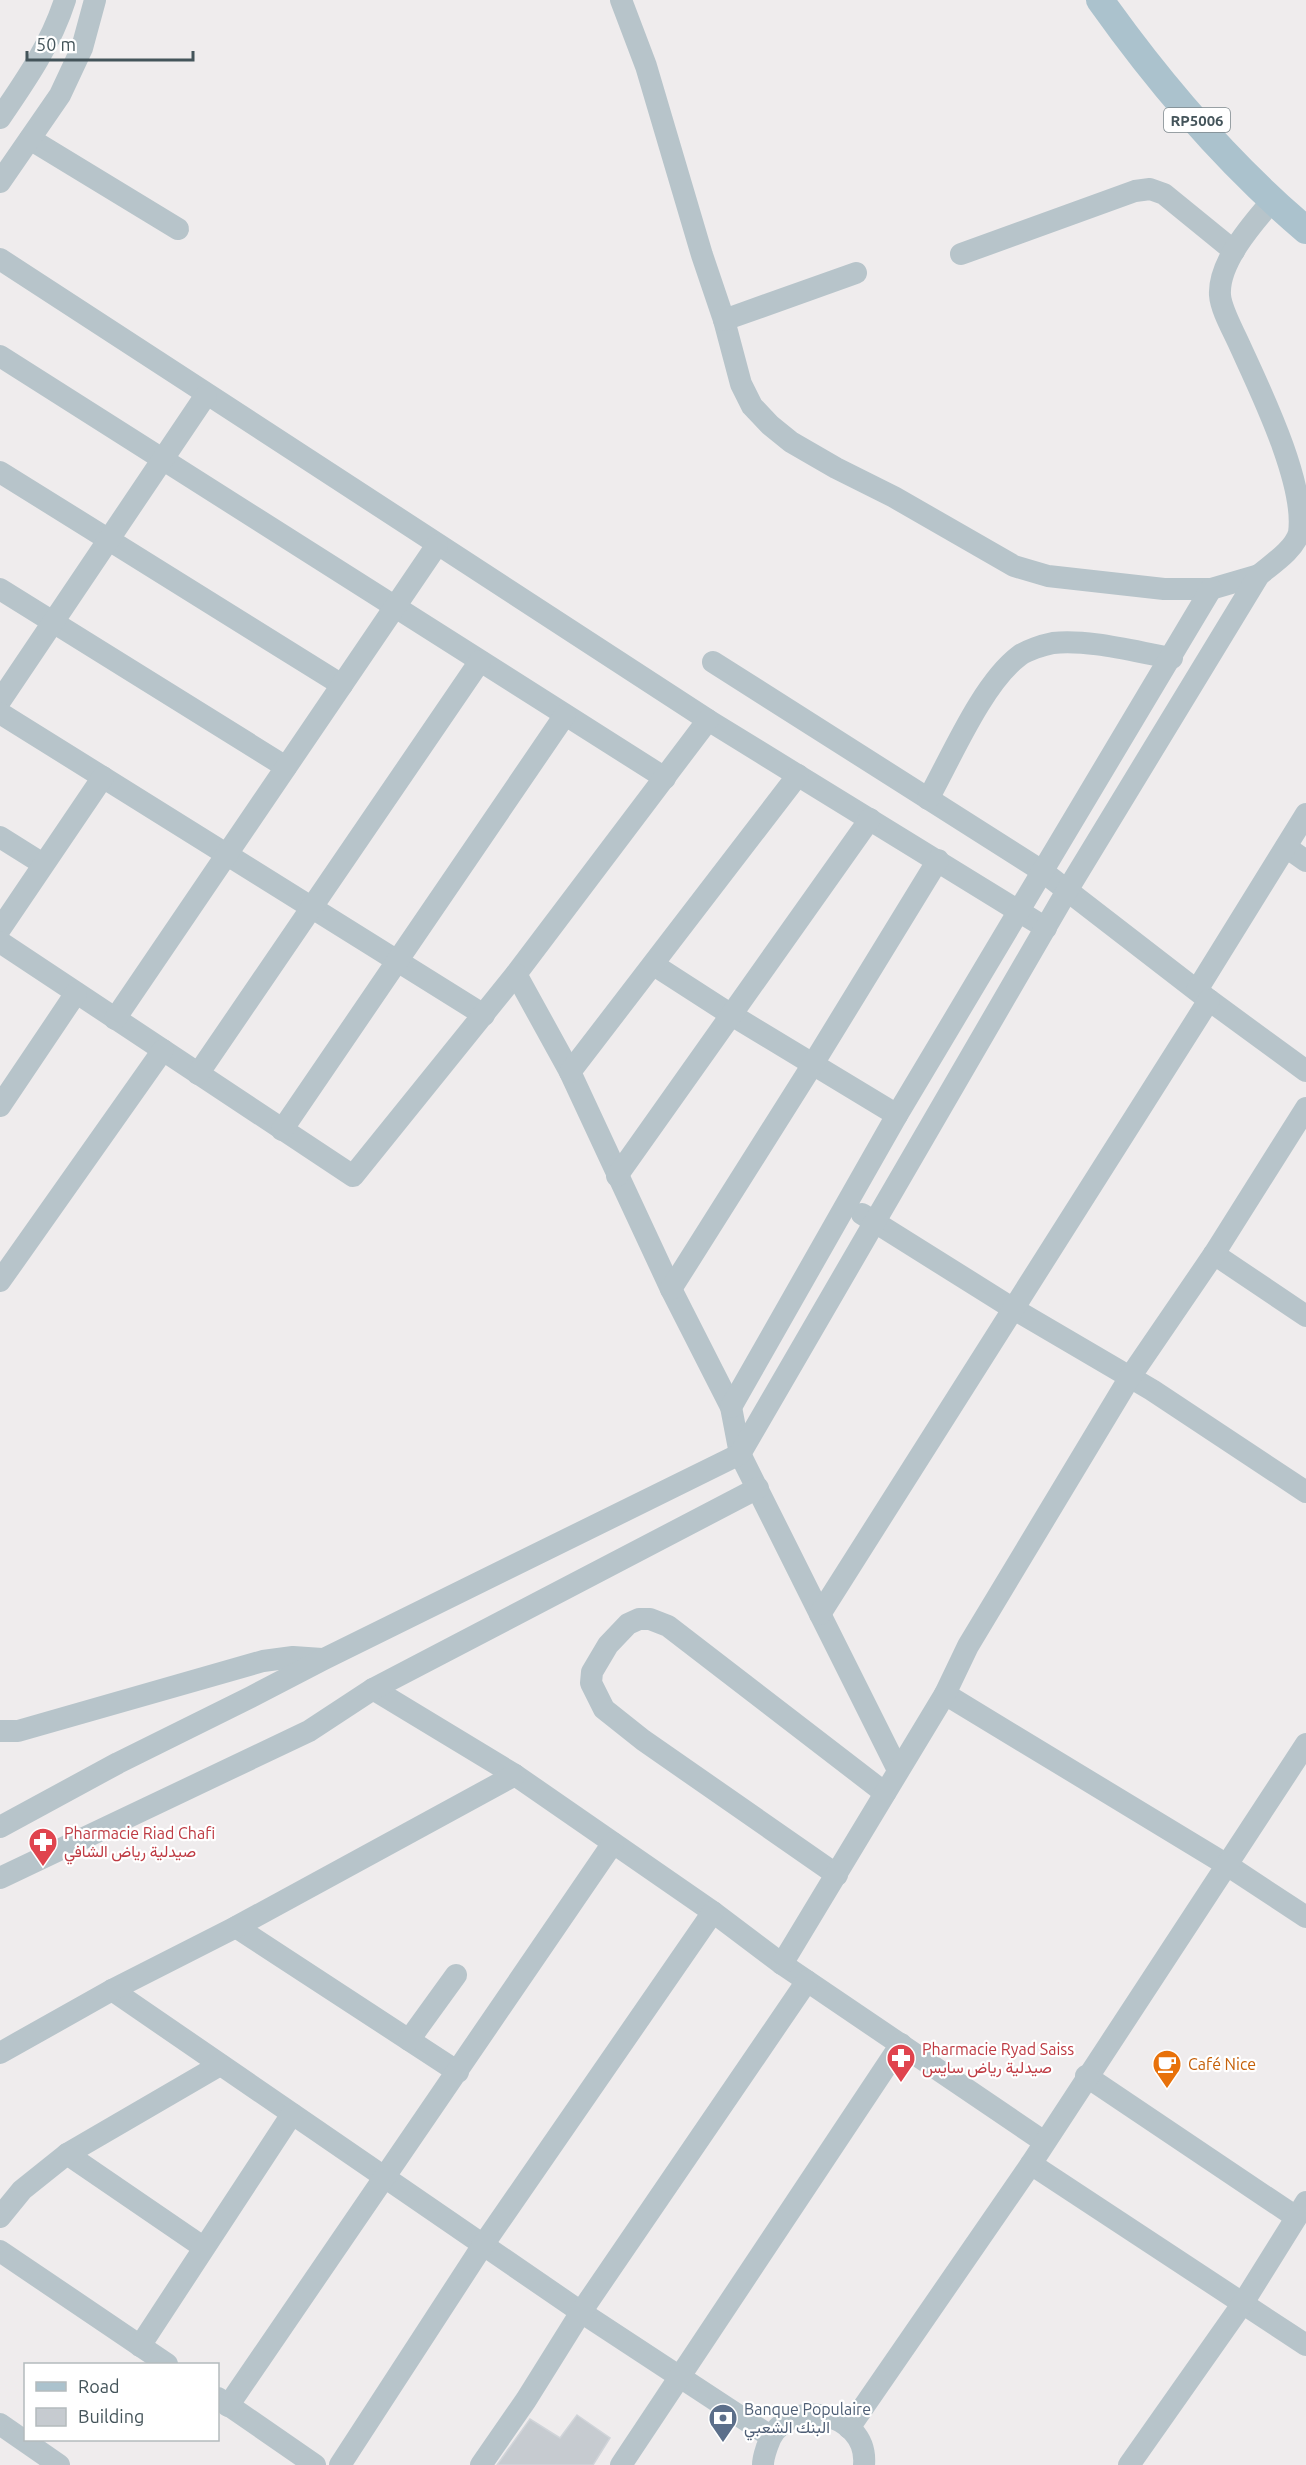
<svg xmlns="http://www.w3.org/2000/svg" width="1306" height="2465" font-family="Ubuntu,Vazirmatn,sans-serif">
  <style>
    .building { fill: #c6cbd0; stroke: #d0d4d9; stroke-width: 1.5 }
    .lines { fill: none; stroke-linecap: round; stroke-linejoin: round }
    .minor { stroke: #b7c4ca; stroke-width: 22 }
    .major { stroke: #abc2cd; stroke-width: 28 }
    .labels { text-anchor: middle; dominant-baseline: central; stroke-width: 4.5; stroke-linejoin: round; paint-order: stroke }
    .shield { fill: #fff; stroke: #7c878c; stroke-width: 1.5 }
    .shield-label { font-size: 15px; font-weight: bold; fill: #44545a }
    .health-label { font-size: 16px; fill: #be3a42; stroke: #fff; text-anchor: start }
    .food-label { font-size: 16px; fill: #c56008; stroke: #fff; text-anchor: start }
    .service-label { font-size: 16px; fill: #4e5e75; stroke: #fff; text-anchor: start }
  </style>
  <rect width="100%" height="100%" fill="#efeced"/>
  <path class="building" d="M577 2415 610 2438 593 2465H497L530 2419 560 2438Z"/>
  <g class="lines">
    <g class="minor">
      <path d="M621 0 646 66 702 255 724 320 741 384 752 406 770 425 791 442 836 468 894 497 1014 566 1048 576 1164 589H1211L1259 575"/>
      <path d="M0 118C26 80 51 44 65 0"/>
      <path d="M30 139 178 229"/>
      <path d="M0 182 60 95 82 48 95 0"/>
      <path d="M961 254 1135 191 1150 189 1164 194 1234 251"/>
      <path d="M0 259 708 720 1046 928"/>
      <path d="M724 320 856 273"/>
      <path d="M0 356 665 778"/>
      <path d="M0 472 342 685"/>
      <path d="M0 589 286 767"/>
      <path d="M713 662 1042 871 1209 1000 1306 1071"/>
      <path d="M0 701 206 395"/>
      <path d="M0 713 484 1015"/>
      <path d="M928 799C951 758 982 684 1019 656 1027 650 1043 645 1053 643 1089 639 1136 652 1172 658"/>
      <path d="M0 837 43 864"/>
      <path d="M1286 847 1306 861"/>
      <path d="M0 929 103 777"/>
      <path d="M0 942 353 1176 516 974 708 720"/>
      <path d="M654 965 730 1014 897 1115"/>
      <path d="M516 974 570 1072 671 1289 731 1407 740 1454 898 1770"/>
      <path d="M1197 990 1306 814"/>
      <path d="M115 1019 437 545"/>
      <path d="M570 1072 798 775"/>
      <path d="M198 1074 480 661"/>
      <path d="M0 1106 76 993"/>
      <path d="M282 1130 565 715"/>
      <path d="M617 1176 870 819"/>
      <path d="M862 1214 1012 1308 1152 1390 1306 1492"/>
      <path d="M1214 1254 1306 1316"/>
      <path d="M0 1281 163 1050"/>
      <path d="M671 1289 813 1064 938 860"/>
      <path d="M731 1407 897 1115 1211 589"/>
      <path d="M820 1614 1209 1000"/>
      <path d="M373 1689 515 1775 713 1912 782 1964 1043 2141"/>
      <path d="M945 1694 1227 1865 1306 1917"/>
      <path d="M0 1731H18L263 1661 293 1657 322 1659"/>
      <path d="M0 1827 118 1763 251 1697 324 1659 740 1454 1068 889 1259 575C1272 564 1294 550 1299 533 1306 484 1261 392 1240 346 1234 332 1221 310 1220 295 1218 263 1252 224 1272 201"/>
      <path d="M837 1875 643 1740 604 1709 591 1683 592 1672 608 1645 628 1624 639 1619H650L668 1626 885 1793"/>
      <path d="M0 1878 309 1731 373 1689 758 1488"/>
      <path d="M236 1927 458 2072"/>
      <path d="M782 1964 945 1694 968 1646 1130 1377 1214 1254 1306 1108"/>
      <path d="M112 1990 581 2312 770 2436"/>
      <path d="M409 2040 456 1975"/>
      <path d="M0 2053 112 1990 236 1927 515 1775"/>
      <path d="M1086 2076 1296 2217"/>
      <path d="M67 2154 203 2247"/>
      <path d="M1031 2164 1306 2345"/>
      <path d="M0 2217 22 2190 67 2154 220 2065"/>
      <path d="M0 2251 167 2364"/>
      <path d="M140 2346 292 2114"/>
      <path d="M218 2398 315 2465"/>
      <path d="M228 2406 613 1843"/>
      <path d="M0 2424 59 2465"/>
      <path d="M849 2428 1031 2164 1306 1744"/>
      <path d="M340 2465 483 2245 713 1912"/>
      <path d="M481 2465 526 2400 581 2312 807 1981"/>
      <path d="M621 2465 901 2044"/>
      <path d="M763 2465C763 2458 765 2453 767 2447 782 2394 869 2410 864 2465"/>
      <path d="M1129 2465 1243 2303 1306 2202"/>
    </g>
    <path class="major" d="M1100 0C1159 83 1228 164 1306 230"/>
  </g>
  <defs>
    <g id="pharmacy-pin" transform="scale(1.5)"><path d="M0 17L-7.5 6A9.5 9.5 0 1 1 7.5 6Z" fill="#e0444e" stroke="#fff"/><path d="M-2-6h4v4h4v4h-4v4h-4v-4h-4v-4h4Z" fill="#fff"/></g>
    <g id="cafe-pin" transform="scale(1.5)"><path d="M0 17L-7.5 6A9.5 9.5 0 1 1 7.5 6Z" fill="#e8710a" stroke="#fff"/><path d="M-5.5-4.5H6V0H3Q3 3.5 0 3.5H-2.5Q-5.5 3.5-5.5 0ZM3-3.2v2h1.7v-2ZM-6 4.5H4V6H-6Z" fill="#fff"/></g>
    <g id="bank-pin" transform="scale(1.5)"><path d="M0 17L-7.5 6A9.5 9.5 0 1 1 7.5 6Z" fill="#5c6f8a" stroke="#fff"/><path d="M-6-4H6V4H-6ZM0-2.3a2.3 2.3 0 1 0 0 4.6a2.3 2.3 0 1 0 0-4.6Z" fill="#fff"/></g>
  </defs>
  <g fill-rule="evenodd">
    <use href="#pharmacy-pin" x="43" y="1842"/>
    <use href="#pharmacy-pin" x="901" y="2058"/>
    <use href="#cafe-pin" x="1167" y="2064"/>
    <use href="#bank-pin" x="723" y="2418"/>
  </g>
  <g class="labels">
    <rect class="shield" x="1164" y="108" width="66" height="24" rx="4.5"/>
    <g class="shield-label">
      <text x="1197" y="120">RP5006</text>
    </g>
    <g class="health-label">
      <text x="64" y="1833">Pharmacie Riad Chafi<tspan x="64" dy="18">صيدلية رياض الشافي</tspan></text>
      <text x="922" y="2049">Pharmacie Ryad Saiss<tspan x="922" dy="18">صيدلية رياض سايس</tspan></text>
    </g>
    <g class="food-label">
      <text x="1188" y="2064">Café Nice</text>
    </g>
    <g class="service-label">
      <text x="744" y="2409">Banque Populaire<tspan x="744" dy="18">البنك الشعبي</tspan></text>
    </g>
  </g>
  <rect x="24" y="2363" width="195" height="78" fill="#ffffff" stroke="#b4bbbd" stroke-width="1.5"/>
  <rect x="36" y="2382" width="30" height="9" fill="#abc2cd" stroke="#b4bbbd" stroke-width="1.5"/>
  <text x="78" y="2393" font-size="18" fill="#44545a">Road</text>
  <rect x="36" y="2408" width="30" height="18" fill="#c6cbd0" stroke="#b4bbbd" stroke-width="1.5"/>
  <text x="78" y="2423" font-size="18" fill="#44545a">Building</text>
  <path d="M27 51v9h166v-9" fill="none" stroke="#44545a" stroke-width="3"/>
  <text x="36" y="51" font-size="18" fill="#44545a" stroke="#ffffff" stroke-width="4.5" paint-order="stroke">50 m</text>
</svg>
